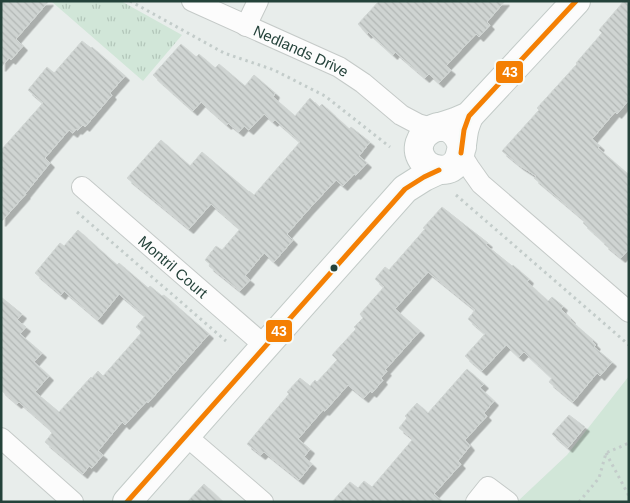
<svg xmlns="http://www.w3.org/2000/svg" width="630" height="503" font-family="Arial,sans-serif">
  <style>
    .green { fill: #d1e6d8 }
    .park { fill: url(#park-tufts) }
    .building { fill: url(#building-back-hatch); stroke: #d1d6d4; filter: url(#shadow) }
    .lines { fill: none; stroke-linecap: round; stroke-linejoin: round }
    .street-casing { stroke: #c5cac8; stroke-width: 22 }
    .secondary-casing { stroke: #c3cbc8; stroke-width: 30 }
    .path { stroke: #c3ccca; stroke-width: 3; stroke-dasharray: 2.5 4; stroke-linecap: butt }
    .street { stroke: #fcfcfc; stroke-width: 20 }
    .secondary { stroke: #fcfcfc; stroke-width: 28 }
    .bus-1-casing { stroke: #f7fbf9; stroke-width: 9 }
    .bus-1 { stroke: #f47f03; stroke-width: 5 }
    .bus-dot { fill: #24423a; stroke: #f7fbf9; stroke-width: 2 }
    .labels { text-anchor: middle; dominant-baseline: central; stroke-width: 4; stroke-linejoin: round; paint-order: stroke }
    .street-label { font-size: 15px; fill: #24423a; stroke: #f7fbf9 }
    .line-badge { stroke: #f7fbf9; stroke-width: 2 }
    .badge-label { font-size: 14px; text-anchor: middle; font-weight: bold; fill: #fff }
  </style>
  <defs>
    <pattern id="park-tufts" width="24" height="20" patternUnits="userSpaceOnUse" patternTransform="scale(1.25)"><rect width="24" height="20" fill="#d1e6d8"/><path d="M3 7l-1-3M5 7V3M7 7l1-3M15 17l-1-3M17 17v-4M19 17l1-3" fill="none" stroke="#b3c6ba"/></pattern>
    <pattern id="building-back-hatch" width="6" height="6" patternUnits="userSpaceOnUse" patternTransform="scale(1.25)"><rect width="6" height="6" fill="#cfd4d2"/><path d="M-1 5l2 2M0 0l6 6M5-1l2 2" fill="none" stroke="#b2b7b5"/></pattern>
    <filter id="shadow"><feDropShadow dx="4.5" dy="4.5" stdDeviation="0" flood-color="#0004"/></filter>
  </defs>
  <rect width="100%" height="100%" fill="#e8edeb"/>
  <path class="green" d="M629 376V502H517L567 455Z"/>
  <path class="park" d="M51 1H121L182 35 143 81Z"/>
  <g class="building">
    <path d="M1 1H49L16 39 23 46 11 60 9 58 1 67Z"/>
    <path d="M379 1H505L487 22 490 25 479 37 476 34 446 66 451 70 439 83 429 74 425 78 395 52 393 55 368 32 367 34 358 24Z"/>
    <path d="M624 1H629V100L617 114 615 112 592 139 600 146 598 148 629 175V249L621 258 604 244 605 243 583 223 585 221 534 178 536 176 519 165 502 151 539 110 537 108 577 64 576 63 602 33 599 30Z"/>
    <path d="M82 41 91 48 92 47 125 76 110 93 112 95 85 127 83 125 78 130 76 129 73 133 69 130 45 158 50 163 25 194H26L1 222V150L43 103 28 90 47 67 54 73Z"/>
    <path d="M181 44 196 57 199 54 215 68 219 64 245 86 254 75 275 93 273 97 295 116 310 98 319 107 322 104 349 129 351 127 370 142 359 156 367 163 356 175 354 174 343 186 336 180 310 208 287 234 293 240 274 262 264 253 245 276 250 280 240 291 209 266 210 264 205 260 216 246 222 250 240 229 211 204 189 229 127 178 161 140 190 166 202 152 249 192V191L254 195 300 142 275 120 273 122 264 114 249 130 244 126 239 132 228 123 227 125 201 102 193 111 153 75Z"/>
    <path d="M442 207 488 243 486 245 512 266 513 265 529 279 527 282 548 301 552 297 563 306 561 309 571 319 570 320 593 340 592 341 596 345 594 347 612 362 600 376 597 373 573 402 549 382 552 378 524 352 519 357 506 345 482 371 465 356 485 334 468 319 475 310 428 272 395 309 420 331 385 370 387 371 381 378 383 380 372 393 370 391 364 398 348 385 325 411 323 410 298 439 310 449 304 457 312 464 299 480 264 452 261 455 247 444 289 394 287 392 300 378 310 386 315 380 317 382 337 360 332 355 356 329 354 327 363 318 360 314 384 287 375 279 385 267 389 270 425 229 423 228Z"/>
    <path d="M78 230 117 265 119 263 148 288 150 286 162 296 164 295 209 334 148 403 147 401 125 425 122 422 98 451 103 455 92 468 89 466 83 474 45 442 52 433 50 431 51 430 19 402 17 404 1 390V297L22 314 17 320 26 327 20 334 42 353 34 362 49 376 35 392 59 412 91 377 92 378 98 371 103 376 142 332 136 327 145 316 119 294 98 320 64 291 61 295 35 273 60 243 64 246Z"/>
    <path d="M467 369 484 384 480 388 494 401 484 413 487 416 465 440 470 446 458 461 461 464 434 494 443 502H332L350 482 358 488 364 481 372 487 413 439 399 428 407 418 405 416 417 403 428 413Z"/>
    <path d="M569 415 585 427 568 448 552 434Z"/>
    <path d="M204 484 223 502H187Z"/>
  </g>
  <g class="lines">
    <g class="street-casing">
      <g id="street">
        <path id="s1" d="M192 1 339 67 363 83 401 115 418 124 432 128"/>
        <path d="M246 26 258 1"/>
        <path d="M461 154 469 167 481 184 629 312"/>
        <path id="s2" d="M82 187 265 346"/>
        <path d="M185 435 263 502"/>
        <path d="M1 438 73 502"/>
        <path d="M476 502 488 487 508 502"/>
      </g>
    </g>
    <g class="secondary-casing">
      <g id="secondary">
        <path d="M440 127 455 122 469 116 576 1"/>
        <path d="M462 147C452 106 403 136 424 162 428 167 435 169 441 170 463 170 461 146 464 131 465 126 467 121 469 116"/>
        <path d="M127 502 265 346 405 189 424 177 439 170"/>
      </g>
    </g>
    <g class="path">
      <path d="M130 1 224 53 274 70 325 96 390 147"/>
      <path d="M456 195 629 345"/>
      <path d="M77 212 226 341"/>
      <path d="M606 453 629 496"/>
      <path d="M579 502 599 478 606 453 629 443"/>
    </g>
    <use href="#street" class="street"/>
    <use href="#secondary" class="secondary"/>
    <g class="bus-1-casing">
      <g id="bus-1">
        <path d="M461 153 464 130 469 116 576 1"/>
        <path d="M127 502 405 189 424 177 439 170"/>
      </g>
    </g>
    <use href="#bus-1" class="bus-1"/>
  </g>
  <circle class="bus-dot" cx="334" cy="268" r="4.5"/>
  <g class="labels">
    <g class="street-label">
      <text stroke="none"><textPath href="#s1" startOffset="120">Nedlands Drive</textPath></text>
      <text stroke="none"><textPath href="#s2" startOffset="121">Montril Court</textPath></text>
    </g>
  </g>
  <g class="line-badge">
    <rect x="495" y="60" width="29" height="24" rx="5" fill="#f47f03"/>
    <rect x="265" y="319" width="28" height="24" rx="5" fill="#f47f03"/>
  </g>
  <g class="badge-label">
    <text x="510" y="77">43</text>
    <text x="279" y="336">43</text>
  </g>
  <rect width="630" height="503" fill="none" stroke="#24423a" stroke-width="5"/>
</svg>
